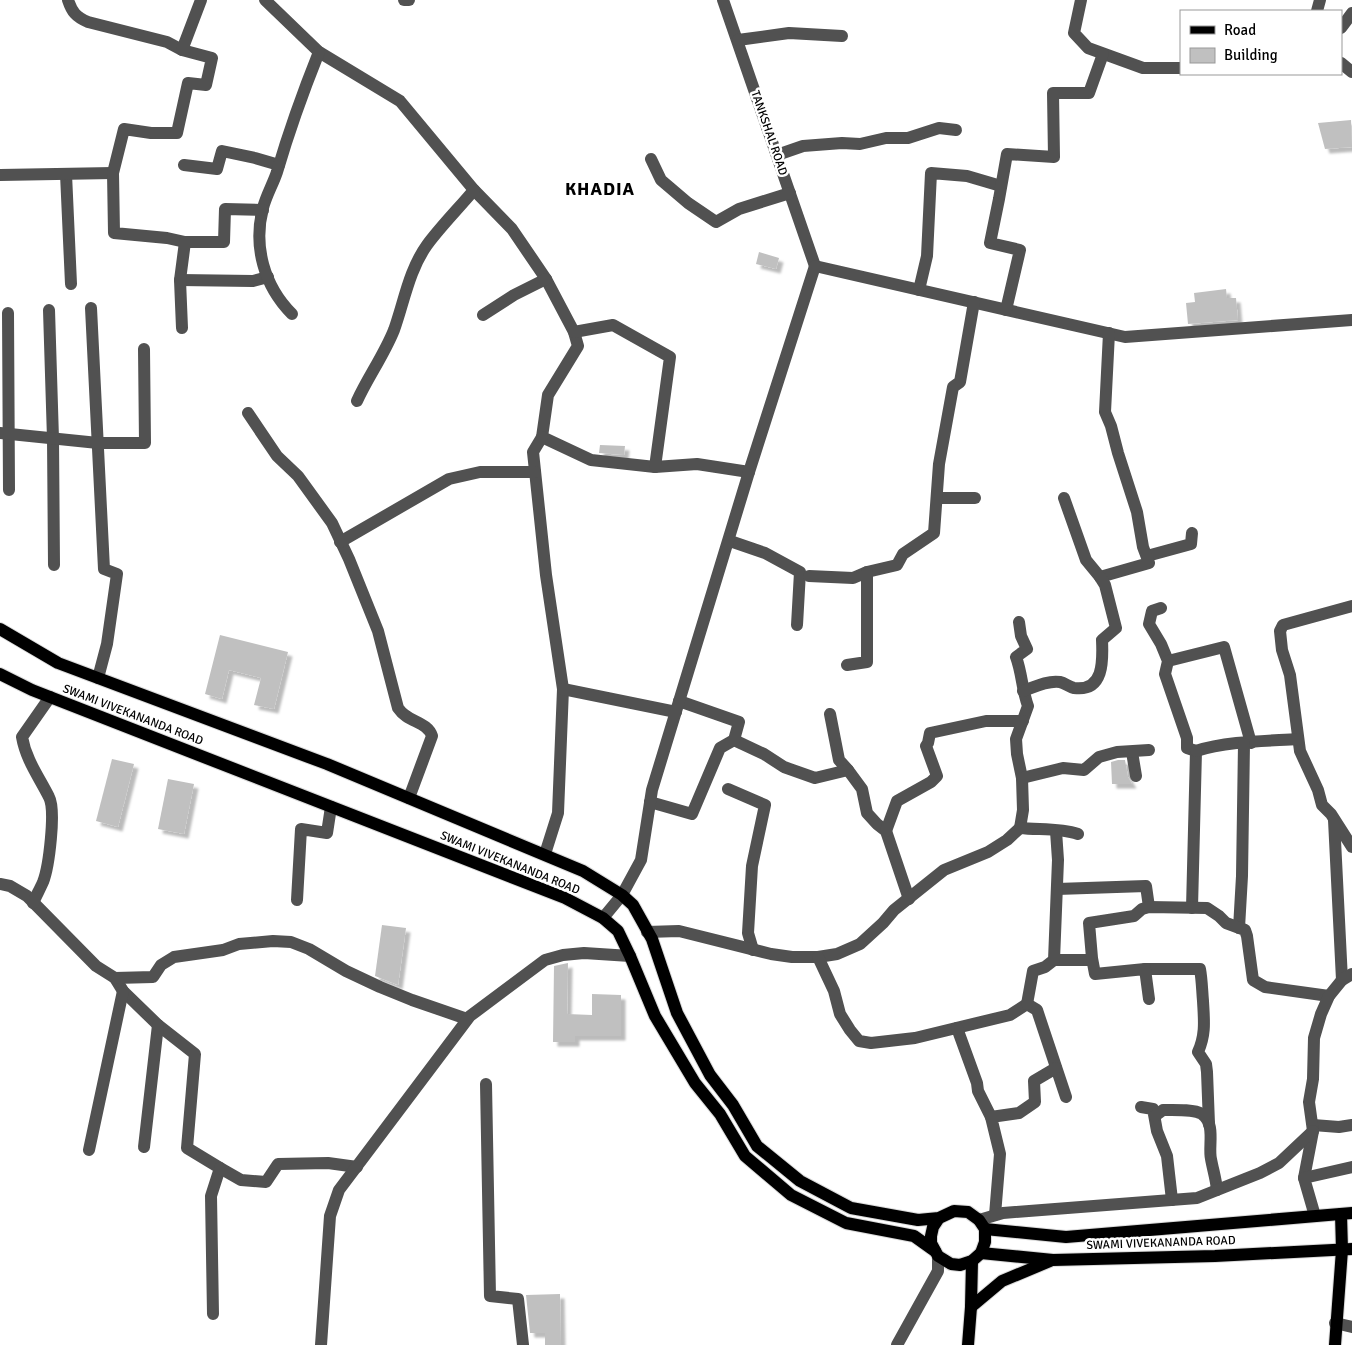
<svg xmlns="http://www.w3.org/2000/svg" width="1352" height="1345" font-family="Signika,sans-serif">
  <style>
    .building { fill: #c0c0c0; filter: url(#shadow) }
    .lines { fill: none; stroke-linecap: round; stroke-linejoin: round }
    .major-casing { stroke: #dbdbdb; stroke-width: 14 }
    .minor { stroke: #515151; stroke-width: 12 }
    .major { stroke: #000; stroke-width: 12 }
    .labels { text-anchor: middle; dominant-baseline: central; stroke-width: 5; stroke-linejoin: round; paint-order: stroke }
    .street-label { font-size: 12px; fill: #000; stroke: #fff }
    .district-label { font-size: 18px; font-weight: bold; letter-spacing: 1px; fill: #000; stroke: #fff }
  </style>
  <defs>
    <filter id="shadow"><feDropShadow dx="4.5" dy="4.5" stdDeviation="1" flood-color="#0004"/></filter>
  </defs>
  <rect width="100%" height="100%" fill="#fff"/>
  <g class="building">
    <path d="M1351 120 1352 147 1325 149 1318 123Z"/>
    <path d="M759 252 779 258 776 269 756 264Z"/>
    <path d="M1226 289 1227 298H1236L1238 320 1188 324 1186 303 1195 302 1194 293Z"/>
    <path d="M600 445 625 446 624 455 599 453Z"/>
    <path d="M220 635 288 652 274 709 254 705 261 678 229 670 222 699 205 694Z"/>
    <path d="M112 759 134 764 118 827 96 821Z"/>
    <path d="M1118 760H1125L1128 777 1132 784H1112L1111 762Z"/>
    <path d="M168 779 194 784 184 834 158 829Z"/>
    <path d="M382 925 406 928 398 985 375 976Z"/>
    <path d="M568 963 567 1014 592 1015V994L621 995V1036H575V1042H553L554 966Z"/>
    <path d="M560 1294 561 1345H545V1333H530L526 1295Z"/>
  </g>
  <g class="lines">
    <g class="major-casing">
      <g id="major">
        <path d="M0 629 58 663 327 764 583 871 622 895 633 905 652 939 677 1013 710 1075 733 1105 757 1146 800 1181 851 1208 918 1220 939 1218 954 1211 968 1212 979 1220 985 1229V1242L981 1253 972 1261 960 1265 951 1264 938 1256 931 1243V1236L933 1227 939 1218"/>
        <path d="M0 674 32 690 565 898 603 918 618 931 630 956 655 1016 695 1083 720 1114 745 1156 791 1195 846 1223 914 1236 935 1251"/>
        <path d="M985 1229 1066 1237 1352 1213"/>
        <path d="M981 1253 1053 1260 1215 1256 1352 1249"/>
        <path d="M971 1307 1002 1281 1050 1261"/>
        <path d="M968 1345 971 1307 972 1261"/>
        <path d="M1335 1345 1342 1250 1341 1214"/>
      </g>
    </g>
    <g class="minor">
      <path d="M68 0C72 12 76 17 88 22L167 42 182 50"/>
      <path d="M265 0 319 52 400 101 474 190 512 229 546 279 574 332 578 346 548 395 542 437 591 460 655 467 697 464 749 472"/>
      <path d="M404 0H409"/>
      <path d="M723 0 815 266"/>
      <path d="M1081 0 1074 33 1088 48 1143 68H1181"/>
      <path d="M1317 11 1320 0"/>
      <path d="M1341 28 1352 13"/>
      <path d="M738 40 789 33 842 36"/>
      <path d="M1341 63 1352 72"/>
      <path d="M777 155 803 146 842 143 860 144 886 138H908L939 128 956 130"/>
      <path d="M651 159 661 180 688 203 716 222 739 209 790 193"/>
      <path d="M184 165 217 169 222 151 255 158 279 165"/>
      <path d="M66 174 71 284"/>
      <path d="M0 175 113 173"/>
      <path d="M185 242 167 238 114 233 113 173 124 129 151 133H177L188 83 206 85 212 58 182 50 201 0"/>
      <path d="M815 266 1125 337 1352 320"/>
      <path d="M180 280 253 281 268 277"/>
      <path d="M919 290 927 256 931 173 967 176 1001 186"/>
      <path d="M91 308 104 569 117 574 107 644 98 678"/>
      <path d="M49 310 53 439 54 565"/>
      <path d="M1006 310 1020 250 990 243 999 199 1007 154 1054 157 1053 93H1089L1103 54"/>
      <path d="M8 313 9 490"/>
      <path d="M292 314C264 286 253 246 263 208 266 196 273 184 277 172 289 131 303 92 319 52"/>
      <path d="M483 315 514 295 546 279"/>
      <path d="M182 328 180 280 185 242H224L225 209 263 210"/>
      <path d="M574 332 613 325 670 357 655 467"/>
      <path d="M357 401C368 377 384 355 394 330 404 302 409 270 427 245 441 226 459 208 474 190"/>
      <path d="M248 413 277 456 298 476 332 523 349 559 378 631 398 708C408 723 427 721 432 736L409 798"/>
      <path d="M0 433 98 443H145L144 349"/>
      <path d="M542 437 533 452 546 575 563 689 558 813 545 854"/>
      <path d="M937 498H975"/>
      <path d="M730 541 765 553 800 572 797 625"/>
      <path d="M340 542 449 479 480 472H535"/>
      <path d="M1147 556 1191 544 1192 533"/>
      <path d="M809 576 853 578 867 572 897 565 903 554 934 533 939 464 953 387 960 382 974 302"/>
      <path d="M1100 577 1149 563 1143 547 1137 512 1118 453 1111 426 1105 412 1109 333"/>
      <path d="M1352 606 1283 625 1280 631 1282 650 1290 675 1300 751 1318 790 1322 805 1331 814 1352 847"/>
      <path d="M1161 608 1152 611 1149 624 1161 644 1168 661 1165 674 1187 738V748L1196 751 1192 908"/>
      <path d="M1019 622 1021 636 1027 649 1016 657C1022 673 1022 690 1028 706L1016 739 1017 754 1022 778 1023 810 1020 828"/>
      <path d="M1168 661 1224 647 1251 743"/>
      <path d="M847 665 867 662V572"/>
      <path d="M563 689 676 712"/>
      <path d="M1023 691C1034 687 1048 680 1060 682 1065 683 1069 687 1074 688 1104 692 1103 661 1102 640L1116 628 1105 585 1100 577 1086 560 1064 498"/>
      <path d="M830 714 839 760 848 770 862 789 867 813 877 824 886 831 909 899"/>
      <path d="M734 740 764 754 784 767 815 778 848 770"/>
      <path d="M1196 751C1226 741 1267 741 1298 739"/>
      <path d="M1132 752 1136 776"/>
      <path d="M1022 778 1063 768 1084 770 1099 757 1117 752 1149 750"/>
      <path d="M728 789 765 805 752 866 748 933 753 950"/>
      <path d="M650 802 692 814 720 748 734 740 739 722 679 701"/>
      <path d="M1334 820 1342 980"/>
      <path d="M886 831 897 801 931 782 937 776 926 746 928 743 930 733 986 721H1023"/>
      <path d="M0 884 10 886 27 896 96 966 115 978 123 991 158 1025 195 1054 187 1148 220 1168 211 1196 213 1314"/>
      <path d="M1057 889 1146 886 1149 907"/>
      <path d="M297 900 301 829 327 833 331 807"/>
      <path d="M33 903C36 896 40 889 43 882 49 867 56 810 49 797 39 777 26 760 22 737L50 697"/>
      <path d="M603 918 622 895 641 860 652 790 749 472 815 266"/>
      <path d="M1239 928 1242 876 1244 744"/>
      <path d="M647 932 679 931 771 954 792 957H818L837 954 860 944 883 923 894 910 944 870 988 852 1007 840 1020 828C1039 830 1060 828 1078 834"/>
      <path d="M818 957 834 991 840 1014 850 1030 859 1041 871 1043 915 1038 1010 1015 1027 1004 1037 1010 1066 1097"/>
      <path d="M1054 960H1092"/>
      <path d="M1145 969H1200C1202 980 1202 990 1203 1001 1204 1020 1206 1034 1198 1052L1206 1064 1207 1072 1209 1124"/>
      <path d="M115 978 153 977 161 965 174 957 223 950 239 944 273 941 291 942 309 949 346 971 380 987 412 1000 467 1019"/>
      <path d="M1149 999 1145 969 1095 974 1092 958 1089 923 1134 916 1142 909 1149 907 1207 908 1219 916 1226 923 1245 930 1247 936 1253 980 1265 987 1329 996"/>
      <path d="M1027 1004 1033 971 1045 967 1054 960 1058 860 1056 831"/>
      <path d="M957 1028 977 1083 978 1091 991 1117"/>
      <path d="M486 1084 490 1296 518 1299 523 1345"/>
      <path d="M1141 1107 1153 1109 1157 1131 1167 1156 1172 1200"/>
      <path d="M1155 1116 1163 1110C1173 1110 1194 1109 1202 1114 1216 1124 1208 1146 1211 1159 1213 1170 1216 1179 1217 1190"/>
      <path d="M1313 1125 1339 1127 1352 1125"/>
      <path d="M144 1147 158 1025"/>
      <path d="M89 1150 123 991"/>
      <path d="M220 1168 241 1180 266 1182 278 1164 328 1163 357 1167"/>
      <path d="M1304 1178 1313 1131 1309 1102 1313 1079 1314 1038 1321 1014 1329 996 1342 980 1352 974"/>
      <path d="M995 1215 1000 1154 991 1117 1019 1113 1035 1102 1034 1081 1056 1068"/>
      <path d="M1315 1216 1304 1178 1352 1167"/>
      <path d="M979 1220 1003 1213 1197 1198 1260 1173 1279 1163 1313 1131"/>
      <path d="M1335 1323 1352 1327"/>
      <path d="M321 1345 330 1216 339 1190 470 1016 545 960 563 955 584 953 630 956"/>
      <path d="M897 1345 938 1271V1256"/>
    </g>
    <use href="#major" class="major"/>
  </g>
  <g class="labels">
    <g class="street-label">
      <text transform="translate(769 133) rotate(71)">TANKSHAL ROAD</text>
      <text transform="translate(133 715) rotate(21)">SWAMI VIVEKANANDA ROAD</text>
      <text transform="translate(510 863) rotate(22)">SWAMI VIVEKANANDA ROAD</text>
      <text transform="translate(1161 1243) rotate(-2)">SWAMI VIVEKANANDA ROAD</text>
    </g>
    <g class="district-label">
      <text x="600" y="189">KHADIA</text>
    </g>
  </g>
  <rect x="1180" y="10" width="162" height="65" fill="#ffffff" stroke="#999999"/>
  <rect x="1190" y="26" width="25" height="8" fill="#000000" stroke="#999999"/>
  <text x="1224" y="35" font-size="15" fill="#000000">Road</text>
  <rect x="1190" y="48" width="25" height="15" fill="#c0c0c0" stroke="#999999"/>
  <text x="1224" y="60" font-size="15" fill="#000000">Building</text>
</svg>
